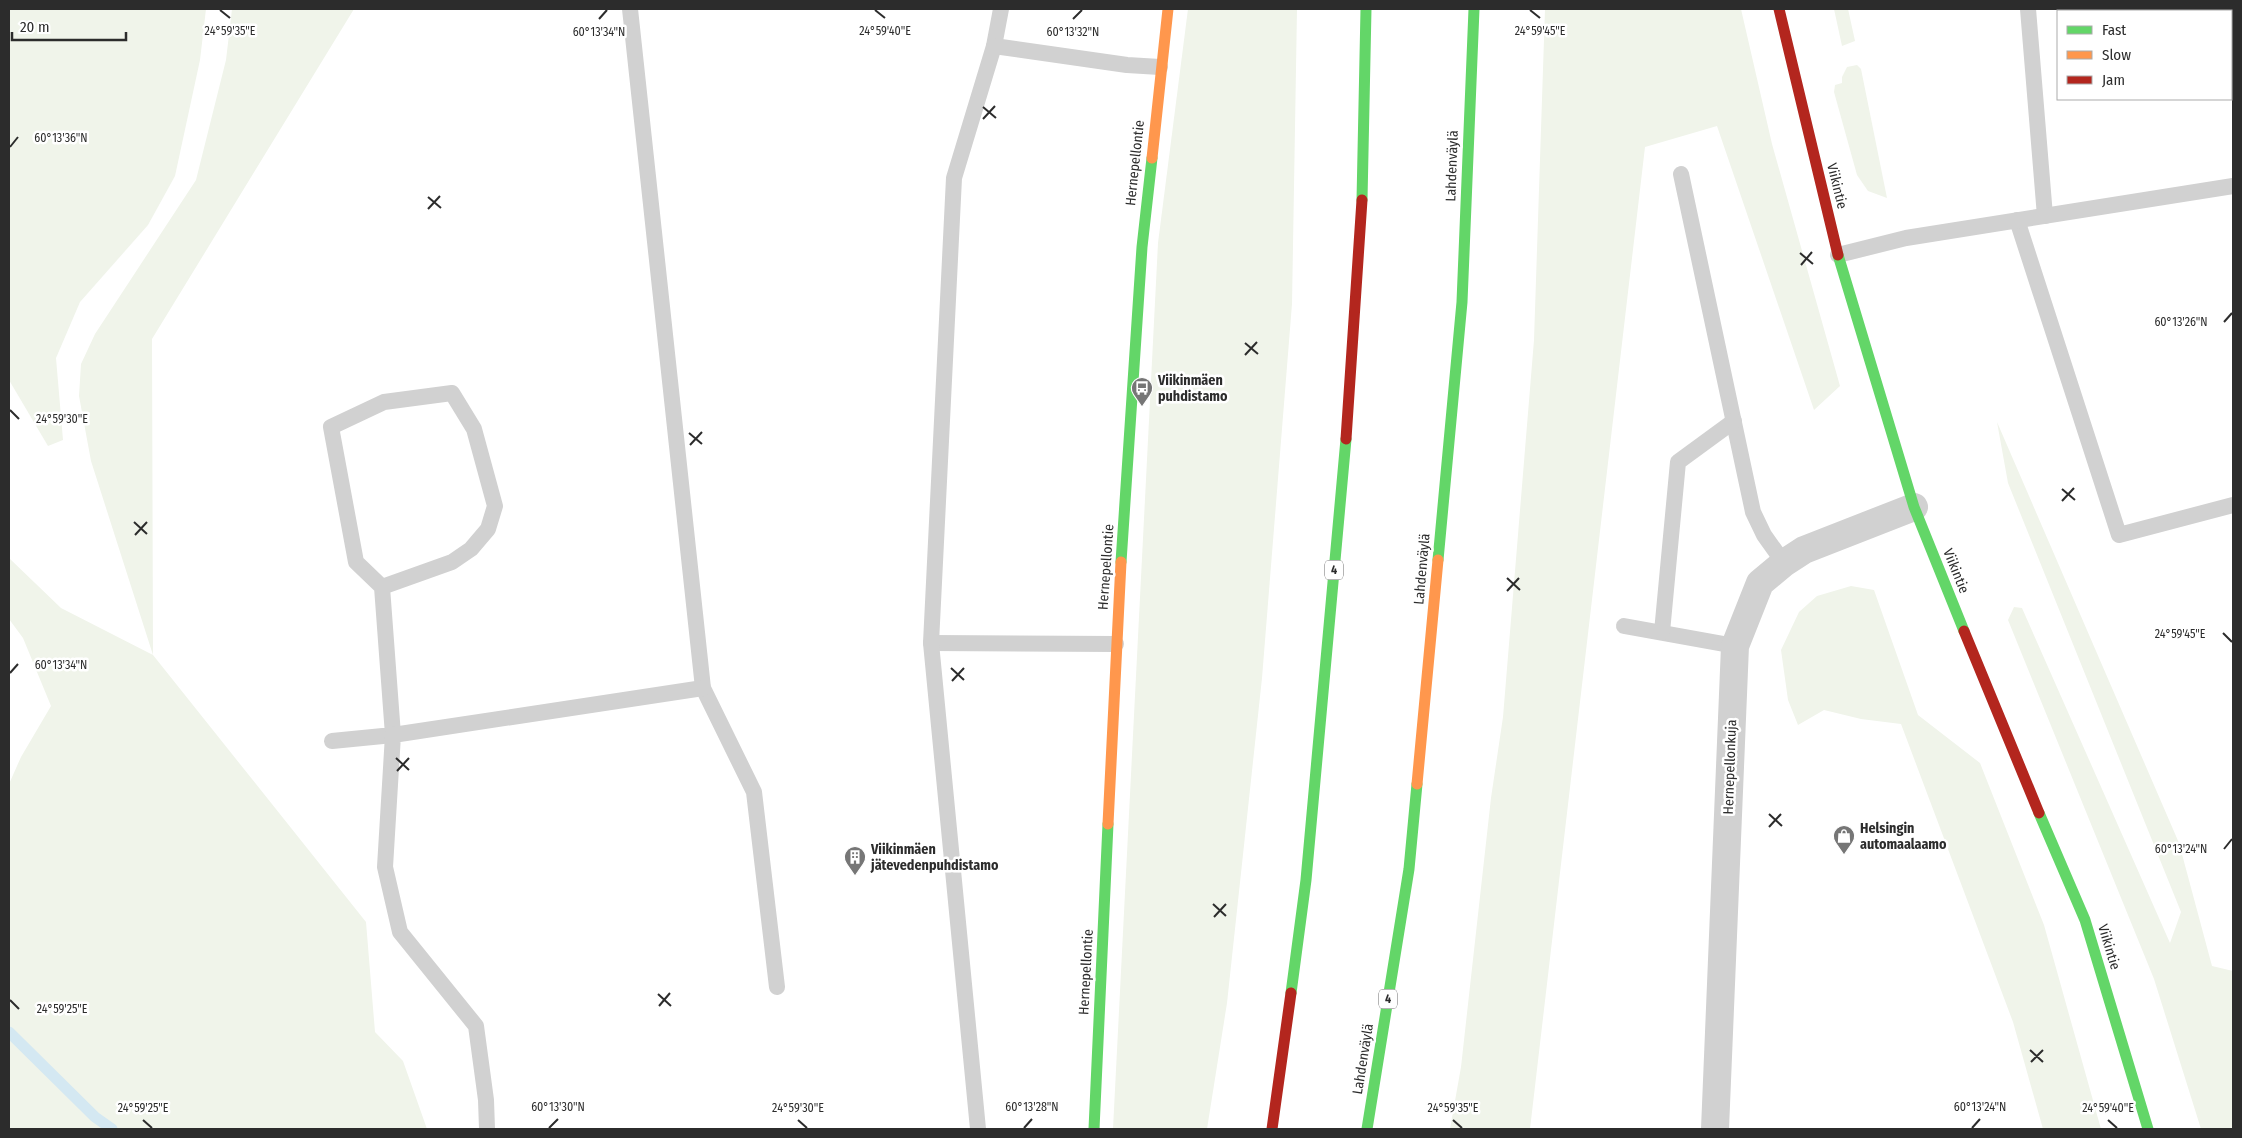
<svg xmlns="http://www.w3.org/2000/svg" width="2242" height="1138" font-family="'Fira Sans Condensed',sans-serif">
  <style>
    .green { fill: #f0f4ea }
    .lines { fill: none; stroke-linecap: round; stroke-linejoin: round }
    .stream { stroke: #d4e8f2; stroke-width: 11 }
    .lane { stroke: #d1d1d1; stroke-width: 16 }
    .street { stroke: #d1d1d1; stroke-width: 28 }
    .fast { stroke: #63d668; stroke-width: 11 }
    .slow { stroke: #ff974d; stroke-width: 11 }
    .jam { stroke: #b3261e; stroke-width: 11 }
    .ticks { fill: none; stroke: #2c2c2c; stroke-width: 2 }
    .labels { text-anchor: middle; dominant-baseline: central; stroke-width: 5; stroke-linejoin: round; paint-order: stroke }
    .shield { fill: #fff; stroke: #6b6b6b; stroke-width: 1 }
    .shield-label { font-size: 12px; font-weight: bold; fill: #2c2c2c }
    .street-label { font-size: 14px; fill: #2c2c2c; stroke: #fff }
    .poi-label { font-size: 14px; font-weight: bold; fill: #2c2c2c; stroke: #fff; text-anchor: start }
    .ticks-label { font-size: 12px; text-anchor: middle; fill: #2c2c2c; stroke: #fff; stroke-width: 5; stroke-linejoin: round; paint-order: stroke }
  </style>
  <rect width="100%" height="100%" fill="#fff"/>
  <g class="green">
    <path d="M9 9H206L200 60 175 176 148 225 80 302 56 358 63 440 48 446 9 380Z"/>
    <path d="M232 9H354L152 339 153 655 366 922 375 1032 403 1061 427 1129H9V784L21 757 51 706 23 638 9 619V558L61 608 153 655 91 461 79 396 81 364 95 334 196 180 226 60Z"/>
    <path d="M1188 9H1297L1292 304 1262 678 1227 1003 1207 1129H1113L1158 243Z"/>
    <path d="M1545 9H1741L1772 144 1840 386 1814 410 1717 126 1645 147 1530 1129H1450L1461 1067 1491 798 1503 717 1534 340Z"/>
    <path d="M1834 9H1848L1855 41 1842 46Z"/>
    <path d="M1857 65 1861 69 1887 198 1868 191 1857 175 1834 92 1835 85 1842 83V77L1847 67Z"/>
    <path d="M1997 422 2179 843 2212 966 2233 971V1129H2201L2154 979 2008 620 2014 607 2022 608 2170 943 2181 912 2008 483Z"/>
    <path d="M1851 586 1874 590 1918 715 1980 763 2044 925 2101 1129H2043L2013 1022 1901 724 1861 719 1824 710 1798 725 1788 700 1781 650 1799 612 1817 596Z"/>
  </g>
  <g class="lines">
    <path class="stream" d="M9 1032 95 1117 112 1129"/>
    <g class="lane">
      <path d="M630 9 703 688 754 792 777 987"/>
      <path d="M2028 9 2045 216"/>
      <path d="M994 46 1001 9"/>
      <path d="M1681 174 1753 512 1764 535 1784 563"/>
      <path d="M2017 220 2119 535 2233 505"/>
      <path d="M1838 255 1906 238 2233 186"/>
      <path d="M1624 626 1735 646"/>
      <path d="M1662 632 1678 462 1734 421"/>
      <path d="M931 643 1116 644"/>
      <path d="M332 741 393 735 382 587 356 562 331 427 384 402 452 393 474 429 495 506 488 529 471 549 452 562 382 587"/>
      <path d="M487 1129 486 1100 476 1026 400 932 385 867 393 735 703 688"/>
      <path d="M978 1129 931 643 954 178 994 46 1127 65 1160 67"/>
    </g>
    <path class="street" d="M1715 1129 1735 646 1760 583 1784 563 1804 550 1914 507"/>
    <g class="fast">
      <path d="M1362 200 1366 9"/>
      <path d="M1838 255 1914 507 1964 631"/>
      <path d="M1438 560 1462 302 1474 9"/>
      <path d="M1121 562 1142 247 1152 158"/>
      <path d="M2039 813 2085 920 2148 1129"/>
      <path d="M1291 993 1306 880 1346 439"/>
      <path d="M1094 1129 1108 824"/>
      <path d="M1367 1129 1409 869 1417 784"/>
    </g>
    <g class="slow">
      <path d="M1152 158 1168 9"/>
      <path d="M1417 784 1438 560"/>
      <path d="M1108 824 1121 562"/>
    </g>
    <g class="jam">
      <path d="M1779 9 1838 255"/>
      <path d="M1346 439 1362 200"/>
      <path d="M1964 631 2039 813"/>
      <path d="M1272 1129 1291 993"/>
    </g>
  </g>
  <path class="ticks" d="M220 10 230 18M875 10 885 18M1530 10 1540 18M599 19 607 10M1073 19 1082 10M983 107 996 118M983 119 995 106M10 147 18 137M428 197 441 208M428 209 440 196M1800 253 1813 264M1801 265 1812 252M2224 322 2232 313M1245 343 1258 354M1245 355 1257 342M10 410 19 419M689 433 702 444M690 445 702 432M2062 489 2075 500M2062 501 2074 488M134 522 147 534M135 535 147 522M1507 578 1520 590M1507 591 1519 578M2223 633 2232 642M951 668 964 680M10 673 18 664M952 681 964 668M396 758 409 770M397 771 409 758M1769 814 1782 826M1769 827 1781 814M2224 849 2232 839M1213 904 1226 916M1214 917 1226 904M658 994 671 1006M10 1000 19 1009M659 1006 670 993M2030 1050 2043 1062M2031 1062 2043 1050M143 1120 152 1128M798 1120 807 1128M1453 1120 1462 1128M2108 1120 2117 1128M549 1128 558 1119M1024 1128 1032 1119M1972 1128 1980 1119"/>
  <defs>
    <g id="bus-pin" transform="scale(1.125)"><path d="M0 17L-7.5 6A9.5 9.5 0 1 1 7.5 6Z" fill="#767676" stroke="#fff"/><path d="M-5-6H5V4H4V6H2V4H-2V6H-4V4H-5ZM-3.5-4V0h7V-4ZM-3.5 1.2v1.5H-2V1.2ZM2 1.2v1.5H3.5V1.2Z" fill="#fff"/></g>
    <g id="shop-pin" transform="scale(1.125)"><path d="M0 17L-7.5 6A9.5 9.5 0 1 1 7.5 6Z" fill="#767676" stroke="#fff"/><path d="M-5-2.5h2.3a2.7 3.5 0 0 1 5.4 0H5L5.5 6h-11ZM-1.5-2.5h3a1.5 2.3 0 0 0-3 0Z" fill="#fff"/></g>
    <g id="building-pin" transform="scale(1.125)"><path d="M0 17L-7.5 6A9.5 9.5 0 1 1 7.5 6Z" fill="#767676" stroke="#fff"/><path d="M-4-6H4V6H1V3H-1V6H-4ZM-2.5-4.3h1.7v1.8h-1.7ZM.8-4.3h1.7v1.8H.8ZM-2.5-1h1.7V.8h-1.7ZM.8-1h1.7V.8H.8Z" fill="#fff"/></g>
  </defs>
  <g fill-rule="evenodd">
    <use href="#bus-pin" x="1142" y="388"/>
    <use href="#shop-pin" x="1844" y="836"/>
    <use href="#building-pin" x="855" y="857"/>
  </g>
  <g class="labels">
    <g class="shield">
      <rect x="1325" y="560.5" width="18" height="19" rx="4"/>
      <rect x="1379" y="989.5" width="18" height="19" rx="4"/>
    </g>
    <g class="shield-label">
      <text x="1334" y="570">4</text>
      <text x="1388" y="999">4</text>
    </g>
    <g class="street-label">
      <text transform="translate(1135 163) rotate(-84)">Hernepellontie</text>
      <text transform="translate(1452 166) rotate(-88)">Lahdenväylä</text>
      <text transform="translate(1837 186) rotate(76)">Viikintie</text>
      <text transform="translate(1106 567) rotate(-86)">Hernepellontie</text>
      <text transform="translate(1422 569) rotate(-85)">Lahdenväylä</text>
      <text transform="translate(1956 571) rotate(68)">Viikintie</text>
      <text transform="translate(1730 767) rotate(-88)">Hernepellonkuja</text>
      <text transform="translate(2109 947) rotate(73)">Viikintie</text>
      <text transform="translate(1086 972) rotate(-87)">Hernepellontie</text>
      <text transform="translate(1363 1059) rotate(-81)">Lahdenväylä</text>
    </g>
    <g class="poi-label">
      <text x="1158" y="380">Viikinmäen<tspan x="1158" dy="16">puhdistamo</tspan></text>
      <text x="1860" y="828">Helsingin<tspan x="1860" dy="16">automaalaamo</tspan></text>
      <text x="871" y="849">Viikinmäen<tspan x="871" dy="16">jätevedenpuhdistamo</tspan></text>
    </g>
  </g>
  <g class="ticks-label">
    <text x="230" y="35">24°59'35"E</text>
    <text x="885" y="35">24°59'40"E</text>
    <text x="1540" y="35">24°59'45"E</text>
    <text x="599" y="36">60°13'34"N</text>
    <text x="1073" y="36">60°13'32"N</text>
    <text x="61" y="142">60°13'36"N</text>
    <text x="2181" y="326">60°13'26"N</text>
    <text x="62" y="423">24°59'30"E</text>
    <text x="2180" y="638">24°59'45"E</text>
    <text x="61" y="669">60°13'34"N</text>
    <text x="2181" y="853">60°13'24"N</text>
    <text x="62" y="1013">24°59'25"E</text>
    <text x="558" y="1111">60°13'30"N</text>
    <text x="1032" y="1111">60°13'28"N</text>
    <text x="1980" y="1111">60°13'24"N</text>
    <text x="143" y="1112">24°59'25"E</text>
    <text x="798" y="1112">24°59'30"E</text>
    <text x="1453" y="1112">24°59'35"E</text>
    <text x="2108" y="1112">24°59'40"E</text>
  </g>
  <rect width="2242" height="1138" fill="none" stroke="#2c2c2c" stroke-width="20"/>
  <rect x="2057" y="10" width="175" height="90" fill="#ffffff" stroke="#ababab"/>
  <rect x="2067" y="26" width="25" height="8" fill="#63d668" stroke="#ababab"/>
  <text x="2102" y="35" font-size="15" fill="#2c2c2c">Fast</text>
  <rect x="2067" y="51" width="25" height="8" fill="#ff974d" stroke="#ababab"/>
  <text x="2102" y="60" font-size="15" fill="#2c2c2c">Slow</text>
  <rect x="2067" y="76" width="25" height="8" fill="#b3261e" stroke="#ababab"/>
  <text x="2102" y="85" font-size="15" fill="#2c2c2c">Jam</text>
  <path d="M12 32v8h114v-8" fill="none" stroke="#2c2c2c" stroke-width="2.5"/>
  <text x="20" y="32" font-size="15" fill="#2c2c2c" stroke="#ffffff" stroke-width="4" paint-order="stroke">20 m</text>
</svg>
